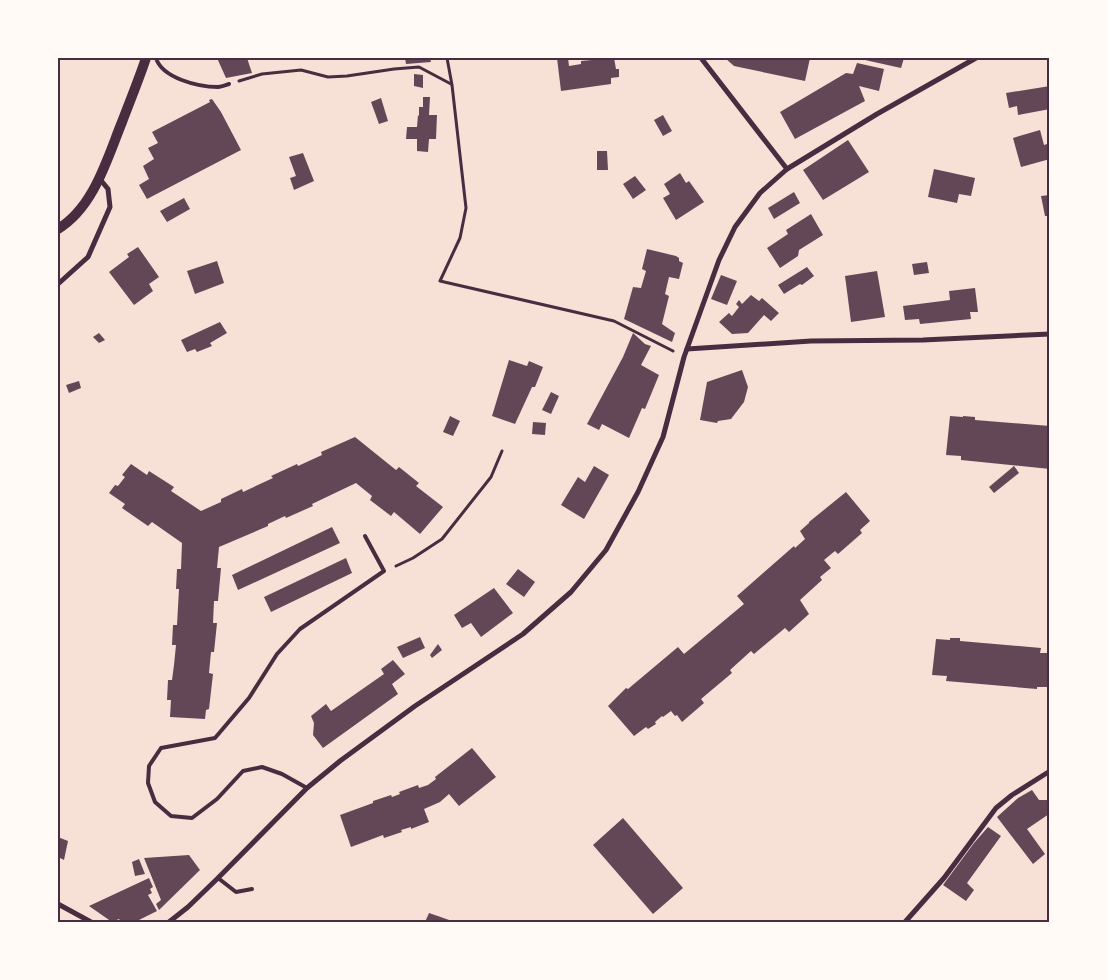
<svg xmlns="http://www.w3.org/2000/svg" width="1107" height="980" font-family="Lato,sans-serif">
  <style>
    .building { fill: #644757 }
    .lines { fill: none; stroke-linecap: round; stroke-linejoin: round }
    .path { stroke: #4a2c40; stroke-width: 3 }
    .service { stroke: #4a2c40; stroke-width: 4 }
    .minor { stroke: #4a2c40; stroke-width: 5 }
    .secondary { stroke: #4a2c40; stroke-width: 10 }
    .neatline { fill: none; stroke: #4a2c40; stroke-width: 2 }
  </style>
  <rect width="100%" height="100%" fill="#f7e1d7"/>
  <g class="building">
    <path d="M217 58H247L252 73 226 78Z"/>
    <path d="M405 58H430L431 62 406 64Z"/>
    <path d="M557 58H568L569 66 581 64V61L614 58 616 69H619V77L611 78V84L561 91Z"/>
    <path d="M725 58H810L805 81 734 66Z"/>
    <path d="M856 58H904L901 68Z"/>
    <path d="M857 63 884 69 879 91 859 86 865 101 795 139 780 112 846 73 853 74Z"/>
    <path d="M414 74 423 75V88L414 86Z"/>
    <path d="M1050 86V109L1018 115 1017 106 1009 108 1006 93Z"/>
    <path d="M423 97H430L429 115H437L436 139H429L428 152 417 151V139H406L407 127H417L418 115 419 116V107H423Z"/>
    <path d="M381 98 388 121 379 124 371 102Z"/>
    <path d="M212 99 221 112 241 150 147 199 139 185 149 179 143 166 154 159 148 148 158 143 152 132 210 102 209 100Z"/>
    <path d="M663 115 672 131 663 136 654 120Z"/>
    <path d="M1040 130 1044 145 1050 143V159L1021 167 1013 138Z"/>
    <path d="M848 140 869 172 823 200 803 170Z"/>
    <path d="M597 151H607L608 170H597Z"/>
    <path d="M303 153 314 181 294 190 290 178 296 176 289 157Z"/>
    <path d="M934 169 975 178 971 196 959 194 957 203 928 197Z"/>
    <path d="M680 173 686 183 689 181 704 202 676 220 663 198 670 194 664 184Z"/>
    <path d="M635 176 646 190 633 199 623 184Z"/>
    <path d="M794 192 800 203 774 219 768 208Z"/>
    <path d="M1050 195V216H1045L1041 196Z"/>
    <path d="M184 198 190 209 167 222 160 211Z"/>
    <path d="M811 214 823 235 799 250 798 256 780 268 767 248 788 234 786 230Z"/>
    <path d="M138 247 159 277 149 284 153 291 134 305 109 272 129 257 127 254Z"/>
    <path d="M647 249 676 256 679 258V261L683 263 679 279 669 277 665 294 669 296 662 324 675 333 672 342 624 319 633 287 641 288 646 271 642 269Z"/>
    <path d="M217 261 224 283 195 294 187 271Z"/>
    <path d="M927 262 929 273 914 275 912 264Z"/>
    <path d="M807 267 814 276 802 285 800 284 784 294 778 285Z"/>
    <path d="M877 271 885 317 851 322 845 276Z"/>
    <path d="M721 275 737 281 727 305 711 299Z"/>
    <path d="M975 288 978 312H970L971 319 920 324 919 319 905 320 903 306 950 300 949 291Z"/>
    <path d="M751 295 759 301 762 298 779 313 771 321 764 315 748 333 732 334 719 322 729 313 732 316 739 307 736 304 739 300 742 304Z"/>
    <path d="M220 322 227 333 210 343 212 346 197 352 195 349 187 352 181 340Z"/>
    <path d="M99 333 105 340 99 343 93 337Z"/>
    <path d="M633 333 645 344 651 346 641 365 659 375 645 409 642 408 629 438 602 424 599 430 587 424 623 357Z"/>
    <path d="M509 360 527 366 529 361 543 367 535 387H532L515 424 492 416Z"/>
    <path d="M742 370 748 387 744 402 731 419 718 421 717 423 700 420 707 382Z"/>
    <path d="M79 381 81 388 69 393 66 385Z"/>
    <path d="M551 392 559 396 551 414 542 410Z"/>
    <path d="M450 416 460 421 453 436 443 432Z"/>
    <path d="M950 416 963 417V416L975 417V420L1050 426V469L961 460V456L946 455Z"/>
    <path d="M533 422 546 423 545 435 532 434Z"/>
    <path d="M355 437 396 470 399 467 419 483 416 486 443 507 420 534 394 512 391 516 370 500 372 496 356 483 312 504 313 506 286 518 285 516 268 524V526L219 547 217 568H221L218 601H214L213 623H217L214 652H211L209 673 213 674 209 709 206 710 205 719 170 717 171 700H167L168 680H172L174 665 176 645H172L173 625H177L179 589H176L177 569H181L182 543 152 522 148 526 122 508 125 504 109 493 115 485 118 486 125 477 122 475 131 464 147 475 149 471 174 487 171 491 201 511 221 502V499L242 489 243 492 273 478 271 476 297 464 298 466 322 455 321 452Z"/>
    <path d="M594 466 609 475 584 519 561 505 578 477 585 482Z"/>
    <path d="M1014 466 1019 473 994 493 989 487Z"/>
    <path d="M846 492 870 521 860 530 862 533 838 554 835 551 824 560 831 568 820 577 822 580 800 600 809 614 789 632 785 628 754 654 751 651 730 670 732 673 701 699 704 703 682 722 677 715 675 716 671 711 663 717 662 716 655 722 656 724 648 729 646 727 634 736 608 706 626 688 628 689 678 647 684 654 744 604 737 596 794 546 795 548 805 539 800 531 809 523V522Z"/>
    <path d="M332 527 340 543 238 590 232 575Z"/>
    <path d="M346 558 352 573 271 612 264 597Z"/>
    <path d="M518 569 535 582 524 597 506 584Z"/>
    <path d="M494 588 513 613 481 637 471 623 462 628 454 615Z"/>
    <path d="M420 637 425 648 403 658 397 647Z"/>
    <path d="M950 638H960V641L1041 648 1040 653H1050V687H1037V689L946 681 947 676 932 675 936 639 950 640Z"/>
    <path d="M438 644 442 650 432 658 430 655Z"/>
    <path d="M393 660 405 674 392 684 398 694 323 748 313 735 314 723 311 716 326 704 331 711 384 674 381 669Z"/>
    <path d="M472 748 496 777 459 806 449 794 440 802 424 809 429 822 411 829V827L401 830 402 832 384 838 383 835 351 847 340 815 373 803V801L391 795 392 797 400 794 399 792 418 785 419 788 428 785 436 779 435 777Z"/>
    <path d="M1032 790 1039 800H1047L1050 802V810L1047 812 1049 814 1027 829 1045 854 1033 864 997 817 1018 798Z"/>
    <path d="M623 818 683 888 653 914 593 845Z"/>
    <path d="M988 827 1001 836 967 883 974 890 966 901 943 885 974 843Z"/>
    <path d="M58 837 68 841 64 860 58 857Z"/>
    <path d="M189 855 200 870 159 910 156 904 161 900 144 858Z"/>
    <path d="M139 859 145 874 135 876 132 862Z"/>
    <path d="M149 878 153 887 150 889 152 893 148 895 157 911 135 922H121L119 919 112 922 89 906Z"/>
    <path d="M429 913 455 922H425Z"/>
  </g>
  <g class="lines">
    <g class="path">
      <path d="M447 58 452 85 466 208 460 238 440 281 614 321 673 351"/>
      <path d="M239 81 262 74 301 70 328 77 347 76 394 69 419 67 451 84"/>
      <path d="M396 566 413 558 442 539 491 477 502 451"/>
    </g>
    <g class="service">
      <path d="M156 58C162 78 198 87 218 87 221 87 226 85 229 84"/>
      <path d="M307 788 282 774 262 767 243 771 217 799 192 818 171 816 155 802 148 783 149 766 161 748 215 738 249 698 277 654 300 629 384 571 365 536"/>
      <path d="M218 878 236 892 252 889"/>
    </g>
    <g class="minor">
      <path d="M701 58 787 169"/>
      <path d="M58 284 88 257 110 207 108 189 99 178"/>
      <path d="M687 349 811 341 923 340 1050 334"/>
      <path d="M58 904 91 922"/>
      <path d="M169 922 188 907 218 878 307 788 340 761 415 706 523 634 571 592 606 550 638 492 663 437 684 357 719 260 735 227 760 193 787 169 877 114 976 58"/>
      <path d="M905 922 944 878 996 808 1012 795 1050 771"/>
    </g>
    <path class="secondary" d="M58 229C94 207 107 159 122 122 130 101 139 79 146 58"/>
  </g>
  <rect width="1107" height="980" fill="none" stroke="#fffaf5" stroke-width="118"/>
  <rect x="59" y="59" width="989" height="862" class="neatline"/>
</svg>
